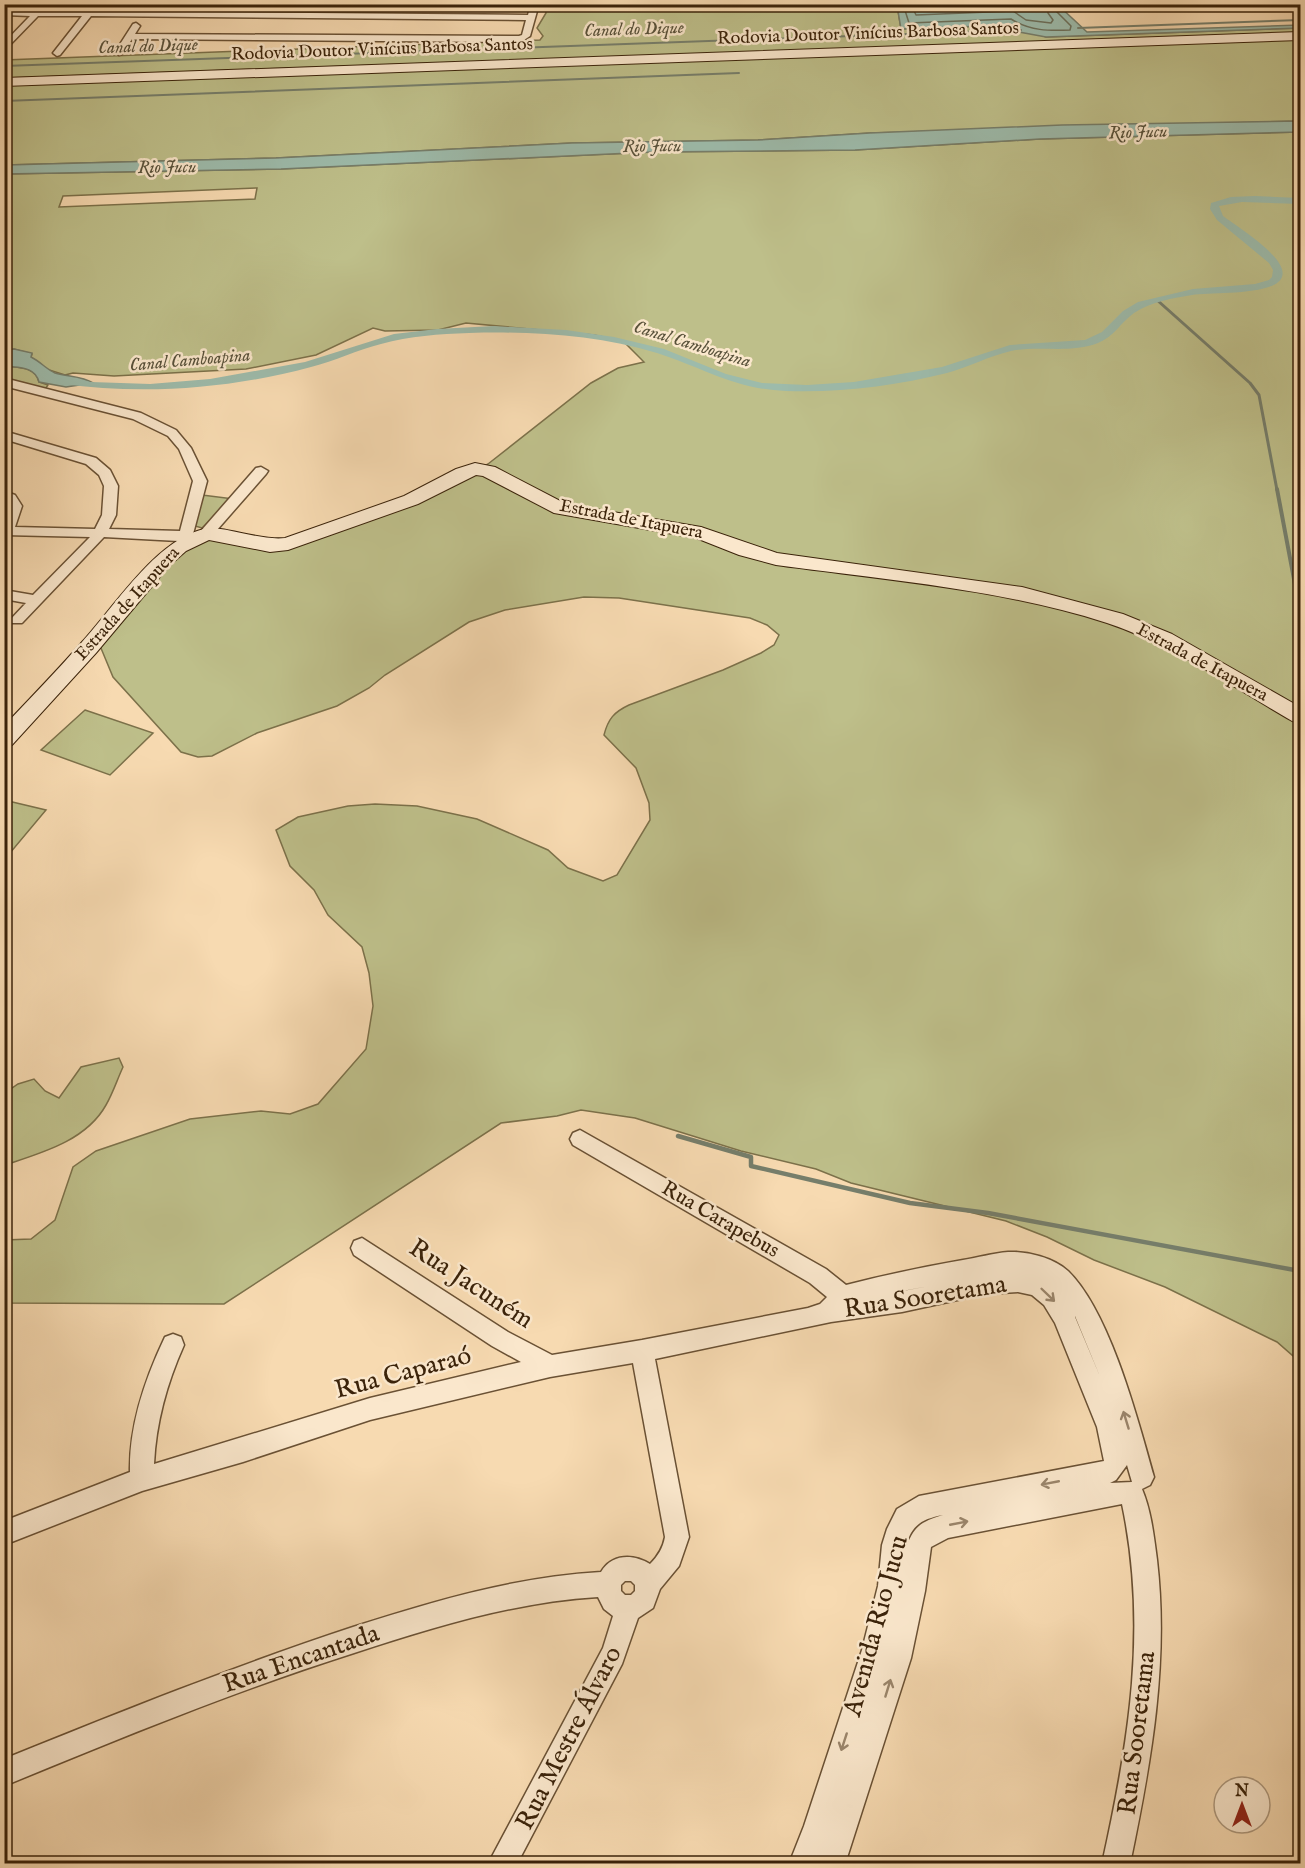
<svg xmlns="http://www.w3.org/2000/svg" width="1305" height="1868" font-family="'IM FELL English',serif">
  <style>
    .green { fill: #bebf8a; stroke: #7c714a; stroke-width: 1.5; fill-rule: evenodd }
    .water { fill: #9dbbab; stroke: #767e6b; stroke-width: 1.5 }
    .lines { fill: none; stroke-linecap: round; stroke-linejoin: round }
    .shore { stroke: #6c6f5a; stroke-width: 1.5 }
    .stream-far3 { stroke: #767e6b; stroke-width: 2 }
    .stream-far2 { stroke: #767e6b; stroke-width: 3 }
    .stream-far1 { stroke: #767e6b; stroke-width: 4 }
    .stream { stroke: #767e6b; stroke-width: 4.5 }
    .canal { fill: #9dbbab; fill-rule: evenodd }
    .street-casing { stroke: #6a5134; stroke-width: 3 }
    .secondary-casing { stroke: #3b230a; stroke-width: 2 }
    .street { fill: #fae7cc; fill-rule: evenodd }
    .secondary { fill: #fae7cc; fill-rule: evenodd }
    .oneway { stroke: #9a856b }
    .labels { text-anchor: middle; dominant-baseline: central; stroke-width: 5; stroke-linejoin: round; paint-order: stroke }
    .far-water-label { font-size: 18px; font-style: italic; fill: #58513a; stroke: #fae7cc }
    .far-street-label { font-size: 18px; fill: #3b230a; stroke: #fae7cc }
    .street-label { font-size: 21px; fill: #3b230a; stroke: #fae7cc }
    .near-street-label { font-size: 26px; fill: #3b230a; stroke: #fae7cc }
  </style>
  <rect width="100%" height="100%" fill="#f7dab1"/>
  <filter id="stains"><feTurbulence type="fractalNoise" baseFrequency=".00333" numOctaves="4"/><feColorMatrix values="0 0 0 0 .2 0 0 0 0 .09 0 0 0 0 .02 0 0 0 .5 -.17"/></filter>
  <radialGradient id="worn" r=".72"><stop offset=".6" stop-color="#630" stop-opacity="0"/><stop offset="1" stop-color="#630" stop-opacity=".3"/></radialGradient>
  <g class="green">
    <path d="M545 4 897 5 901 29 1012 25 1046 37 1300 28V33L5 78 4 60 540 40 543 36 537 28 546 13Z"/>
    <path d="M1300 38V121L870 133 758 140 572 143 276 158 5 165 4 82Z"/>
    <path d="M1300 132V1362L1277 1342 1165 1287 1094 1260 1047 1237 1006 1221 851 1183 816 1169 741 1151 635 1118 581 1110 557 1116 501 1123 224 1304 5 1303 4 1240 31 1239 55 1220 73 1167 96 1151 190 1119 261 1111 290 1114 318 1104 366 1049 373 1006 369 973 362 947 328 915 314 890 290 866 276 830 298 817 348 806 375 804 417 806 477 819 548 850 568 868 603 881 617 875 650 820 649 803 636 768 604 735C608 719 614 712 629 705L723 670 761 653 774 645 779 635 767 625 750 618 619 598 584 597 505 610 469 622 385 675 369 688 337 706 257 733 212 756 198 757 181 752 113 677 98 641 171 559 211 536 266 547 452 487 488 464 591 383 618 368 644 362 623 341 594 335 466 323 438 330 385 331 373 328 316 355 246 369 114 376 73 373 65 375 46 369 31 357 32 354 14 349 5 350V174L281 169 653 152 855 150 1040 139ZM257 188 255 199 59 207 63 196Z"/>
    <path d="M4 366C18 368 35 366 39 382L48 385 42 394 5 384Z"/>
    <path d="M202 495 234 499 202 528 195 526Z"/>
    <path d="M85 710 153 733 110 775 41 750Z"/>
    <path d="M4 800 46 810 10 853 5 852Z"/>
    <path d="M119 1058 123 1067C117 1080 113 1093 106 1105 86 1141 41 1153 5 1165V1093L18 1084 34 1079 45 1091 59 1098 81 1067Z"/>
  </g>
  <g class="water">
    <path d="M897 5H1058L1087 32 1300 25V28L1046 37 1019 32 1012 25 901 29Z"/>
    <path d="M1300 121V132L1040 139 855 150 653 152 281 169 4 174 5 165 276 158 572 143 758 140 870 133 1062 125Z"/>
    <path d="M14 349 32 353 31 357C41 362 46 369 55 373 68 377 82 376 93 383L66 387 39 382C35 366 18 368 5 366V350Z"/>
  </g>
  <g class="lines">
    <g class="shore">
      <path d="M903 4 909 23 1011 19C1030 31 1049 31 1070 30L1071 26 1056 11 1054 4"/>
      <path d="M911 4 916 15 1013 11 1026 20 1051 23 1053 20 1048 13 1047 4"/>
    </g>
    <g class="stream-far3">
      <path d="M1078 28 1300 20"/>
      <path d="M4 66 1021 30"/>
      <path d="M4 101 739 73"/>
    </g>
    <path class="stream-far2" d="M1157 300 1250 383 1259 395 1277 490"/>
    <path class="stream-far1" d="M1277 489 1300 611"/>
    <path class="stream" d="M678 1136 751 1157V1166L910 1203 988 1213 1300 1271"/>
    <path class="canal" d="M1255 196 1300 198V204L1242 202 1219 206 1223 216C1236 226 1289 258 1282 277 1275 296 1211 292 1192 295 1174 298 1150 302 1134 313 1121 322 1114 337 1098 343 1070 354 1040 345 1011 351 989 356 969 367 947 373 895 386 840 393 786 391 734 389 704 368 657 353 597 335 531 331 469 333 439 334 410 336 381 344 357 350 335 361 311 367 229 389 145 395 62 384L56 381 62 378 91 382 150 384 210 379 305 362 394 334 437 329 494 326 566 330 614 337 664 349 726 374 762 383 807 385 854 382 942 367 1010 345 1085 340 1102 332 1123 311 1138 302 1193 289 1255 284 1269 280 1272 277 1273 270 1269 263 1217 220 1210 209 1211 203 1231 197Z"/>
    <g class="street-casing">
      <g id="street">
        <path d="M531 4H539L530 36 521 42 132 39 122 54 119 55 115 52 133 24 136 23 140 26 135 34 519 36 522 35 526 20 91 16 60 55 57 56 53 53 82 16H38L4 51V43L30 16 4 15V11H34L41 6 45 8 43 11H86L93 6 97 8 95 11 528 15Z"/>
        <path d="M4 378 141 413 176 430 191 448 207 481 193 534 199 539 197 542 104 537 22 623H12L10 620 26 603 4 599V590L33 595 90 537 4 535V521L9 506 4 500V491L15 495 22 506 15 527 95 529 102 515 104 486 99 475 86 464 4 439V431L96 458 110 470 118 486 116 515 109 529 180 531 193 481 179 449 168 436 133 419 4 386Z"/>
        <path d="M261 467 268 471 266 474 210 538H200L198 535 200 532 256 468Z"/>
        <path d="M580 1130 826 1269 846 1285C885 1275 923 1267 963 1260 977 1258 993 1253 1008 1252 1027 1251 1054 1258 1068 1271 1110 1312 1138 1420 1154 1477L1150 1485 1142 1489C1151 1510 1154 1537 1157 1560 1169 1663 1151 1763 1130 1864H1102C1129 1742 1148 1627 1122 1504L948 1538 931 1547 925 1591 911 1658 845 1864H817L818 1861 817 1864H789L804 1826 862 1650 878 1586 882 1545 887 1529 897 1509 919 1496 1104 1461 1097 1427 1055 1323 1044 1305 1032 1295 1018 1292 985 1294 902 1312 831 1322 655 1359 689 1537 679 1566 660 1589 653 1608 638 1618 622 1664 517 1864H488L603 1648 613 1616 604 1609 598 1597C514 1602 434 1627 354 1653 235 1691 120 1738 4 1786V1759C120 1712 235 1666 353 1627 434 1601 515 1577 601 1572 612 1553 634 1554 650 1564 658 1556 663 1548 665 1537L633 1363 550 1377 370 1420 243 1462 142 1491 4 1545V1521L130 1472C129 1425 145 1379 165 1337L173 1334 181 1337 184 1345C167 1383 156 1422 154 1464L370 1398 521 1362 492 1346 354 1255 351 1248 354 1241 362 1238 508 1332 552 1355 642 1340 808 1308 820 1304 827 1297 810 1283 573 1145 570 1139 573 1133ZM929 1286 893 1293 897 1292ZM1075 1316 1101 1379 1075 1317ZM1127 1465 1132 1482 1110 1483 1116 1480ZM943 1515C921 1522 915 1525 906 1547 911 1525 922 1519 943 1515ZM625 1581H631L635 1585V1591L631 1595H625L621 1591V1585Z"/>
      </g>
    </g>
    <g class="secondary-casing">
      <g id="secondary">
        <path d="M1300 32V40L4 86V78Z"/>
        <path d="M475 463 495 467 566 504 701 527 777 553 1022 587 1123 614 1172 634 1300 707V723L1292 721C1233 687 1173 645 1107 623 1001 589 887 580 776 565L739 555 696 538 554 513 483 476 476 475 418 504 288 550 270 552 209 540 186 551 169 566 96 653 12 745 4 748V726C30 698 57 671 82 642 115 606 156 540 204 529 222 525 260 541 285 538L404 496 456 469Z"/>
      </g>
    </g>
    <use href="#street" class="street"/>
    <use href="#secondary" class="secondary"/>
  </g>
  <defs><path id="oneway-shaft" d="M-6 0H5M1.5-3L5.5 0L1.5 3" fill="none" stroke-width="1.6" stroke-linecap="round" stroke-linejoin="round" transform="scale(1.5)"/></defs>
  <g class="oneway">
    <use href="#oneway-shaft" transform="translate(1048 1295) rotate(44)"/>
    <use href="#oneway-shaft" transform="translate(1126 1420) rotate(-107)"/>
    <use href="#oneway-shaft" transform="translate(1050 1483) rotate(169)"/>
    <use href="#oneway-shaft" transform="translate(959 1523) rotate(-11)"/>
    <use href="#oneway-shaft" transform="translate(888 1688) rotate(-73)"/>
    <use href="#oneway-shaft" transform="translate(844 1742) rotate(108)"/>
  </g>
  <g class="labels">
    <g class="far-water-label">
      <text transform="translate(634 30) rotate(-2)">Canal do Dique</text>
      <text transform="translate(148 47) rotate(-2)">Canal do Dique</text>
      <text transform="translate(1138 133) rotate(-2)">Rio Jucu</text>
      <text transform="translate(652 147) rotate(-1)">Rio Jucu</text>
      <text transform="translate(167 168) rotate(-1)">Rio Jucu</text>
      <text transform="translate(692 345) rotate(17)">Canal Camboapina</text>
      <text transform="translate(190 361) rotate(-5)">Canal Camboapina</text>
    </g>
    <g class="far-street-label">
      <text transform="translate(868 34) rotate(-2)">Rodovia Doutor Vinícius Barbosa Santos</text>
      <text transform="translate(382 50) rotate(-2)">Rodovia Doutor Vinícius Barbosa Santos</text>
      <text transform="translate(631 520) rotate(11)">Estrada de Itapuera</text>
      <text transform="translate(128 604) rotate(-48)">Estrada de Itapuera</text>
      <text transform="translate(1202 663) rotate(28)">Estrada de Itapuera</text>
    </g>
    <g class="street-label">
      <text transform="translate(720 1220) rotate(30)">Rua Carapebus</text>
    </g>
    <g class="near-street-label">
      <text transform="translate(471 1284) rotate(33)">Rua Jacuném</text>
      <text transform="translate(925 1297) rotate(-9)">Rua Sooretama</text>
      <text transform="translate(403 1373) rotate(-15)">Rua Caparaó</text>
      <text transform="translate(876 1626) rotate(-75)">Avenida Rio Jucu</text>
      <text transform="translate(301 1659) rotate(-19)">Rua Encantada</text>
      <text transform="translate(1137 1733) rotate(-83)">Rua Sooretama</text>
      <text transform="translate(569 1738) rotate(-63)">Rua Mestre Álvaro</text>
    </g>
  </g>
  <rect width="1305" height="1868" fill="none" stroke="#f7dab1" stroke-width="24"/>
  <rect x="6" y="6" width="1293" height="1856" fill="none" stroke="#3b230a" stroke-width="3"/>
  <rect x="12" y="12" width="1281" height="1844" fill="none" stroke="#3b230a" stroke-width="1.5"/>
  <g transform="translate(1242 1805)"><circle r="28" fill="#fae7cc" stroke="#ae997e" stroke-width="1.5"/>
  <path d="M0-4.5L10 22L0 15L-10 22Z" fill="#8f2418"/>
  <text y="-9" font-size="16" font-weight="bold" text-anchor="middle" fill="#3b230a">N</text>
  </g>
  <rect width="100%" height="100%" filter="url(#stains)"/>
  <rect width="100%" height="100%" fill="url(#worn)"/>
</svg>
